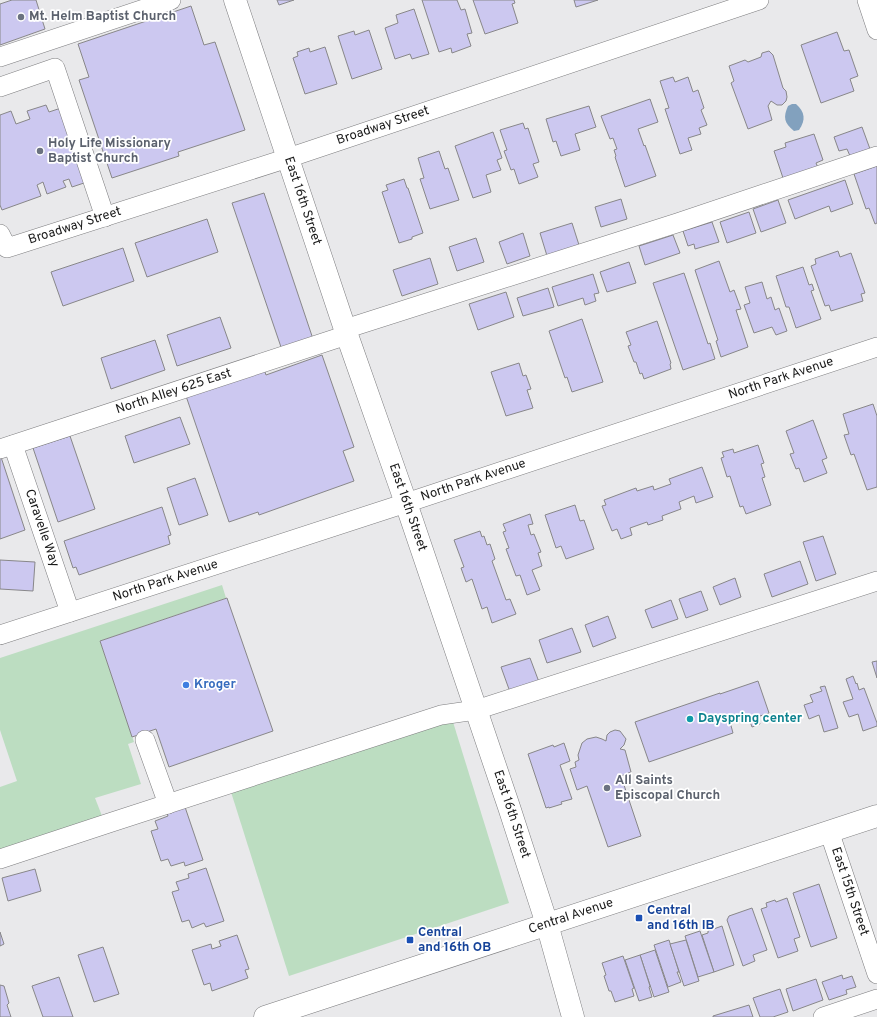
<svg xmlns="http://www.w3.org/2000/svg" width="877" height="1017" font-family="Overpass,sans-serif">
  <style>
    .green { fill: #bcddc1 }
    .water { fill: #82a1be }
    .building { fill: #ccc8f0; stroke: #888789 }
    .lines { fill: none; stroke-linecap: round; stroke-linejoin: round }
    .minor-casing { stroke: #7d7d7f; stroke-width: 20 }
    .major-casing { stroke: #7d7d7f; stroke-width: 23 }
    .minor { stroke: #fff; stroke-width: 19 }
    .major { stroke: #fff; stroke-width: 22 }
    .worship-dot { fill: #6b7280; stroke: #fff; stroke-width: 1.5 }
    .shop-dot { fill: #3f7fe0; stroke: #fff; stroke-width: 1.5 }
    .culture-dot { fill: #0f9aa8; stroke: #fff; stroke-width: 1.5 }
    .transit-dot { fill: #1a4fb4; stroke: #fff; stroke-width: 1.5 }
    .labels { text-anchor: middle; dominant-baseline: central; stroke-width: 3.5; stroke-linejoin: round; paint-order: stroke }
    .worship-label { font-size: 13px; font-weight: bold; fill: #5b616d; stroke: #fff; text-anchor: start }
    .street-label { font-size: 13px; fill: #1a1a1a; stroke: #fff }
    .shop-label { font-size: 13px; font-weight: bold; fill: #366cbe; stroke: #fff; text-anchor: start }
    .culture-label { font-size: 13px; font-weight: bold; fill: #0d838f; stroke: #fff; text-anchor: start }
    .transit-label { font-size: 13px; font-weight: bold; fill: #164399; stroke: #fff; text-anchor: start }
  </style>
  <rect width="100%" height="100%" fill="#e9e9eb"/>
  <g class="green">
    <path d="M222 585 226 598 100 641 134 742 128 744 141 784 95 798 104 821 0 856V787L17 781 0 730V658Z"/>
    <path d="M453 722 509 903 289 976 231 792 422 729Z"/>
  </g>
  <path class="water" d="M792 104H796C805 112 806 120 799 130L794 131C784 123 783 117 788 106Z"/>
  <g class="building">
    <path d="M12 0H36L45 29 0 45V4Z"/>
    <path d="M277 0H294L279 5Z"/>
    <path d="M422 0H457L461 10 465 9 472 33 467 34 471 46 452 53 451 48 439 52Z"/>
    <path d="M473 0H514L515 3 512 4 518 23 485 34Z"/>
    <path d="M574 0H598L576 7Z"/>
    <path d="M191 6 204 45 215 42 245 130 178 152 179 156 112 178 79 80 89 77 78 44Z"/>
    <path d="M414 9 429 54 412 59 410 54 395 59 385 28 398 23 396 15Z"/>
    <path d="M369 30 382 69 352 79 338 36 354 31 355 35Z"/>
    <path d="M837 32 844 51 849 50 858 76 850 79 854 91 821 103 801 45Z"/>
    <path d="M325 47 337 84 305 94 293 58 298 56 297 52 309 48 310 52Z"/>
    <path d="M769 51 773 55 783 88 786 91 787 97 786 101 782 105H777L771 101 768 106 772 120 748 129 731 83 734 81 729 66 745 60 748 62 761 57 762 53Z"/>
    <path d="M673 77 675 82 688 77 693 92 698 90 704 108 701 110 707 125 699 128 701 134 688 138 692 150 680 154 665 109 669 108 660 81Z"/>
    <path d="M650 99 658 122 638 129 644 146 645 145 656 176 625 187 615 157 616 156 614 150 617 149 613 138 610 139 601 116Z"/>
    <path d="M46 105 49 112 64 107 90 181 72 187 69 179 63 181 66 187 47 194 43 182 37 185 41 196 2 210 0 205V115L11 111 16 124 30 119 27 111Z"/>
    <path d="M589 106 596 127 575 134 580 150 561 156 556 141 553 142 546 119Z"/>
    <path d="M523 123 525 129 528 128 539 162 533 164 538 177 519 184 514 169 511 170 504 151 507 150 500 130Z"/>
    <path d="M862 127 870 149 850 156 847 149 839 151 834 137Z"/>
    <path d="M493 132 502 158 497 160 501 170 486 175 491 192 473 198 455 146Z"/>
    <path d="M814 134 823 160 816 163 819 170 784 181 774 151 786 147 785 143Z"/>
    <path d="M439 151 445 169 448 168 459 200 430 209 420 179 424 178 418 158Z"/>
    <path d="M877 166V223L875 224 869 208 866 209 854 174Z"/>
    <path d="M404 179 407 188H408L423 233 412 237V239L399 243 382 192 388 190 386 185Z"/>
    <path d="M845 180 853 204 831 212 829 206 795 219 788 200Z"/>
    <path d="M264 193 313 339 282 350 232 203Z"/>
    <path d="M621 199 627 219 601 227 595 207Z"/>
    <path d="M778 200 786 223 761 232 753 209Z"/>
    <path d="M749 212 756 233 727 243 720 222Z"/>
    <path d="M207 219 218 252 147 277 135 243Z"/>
    <path d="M712 222 719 242 695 249 694 244 688 246 683 231Z"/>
    <path d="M572 223 579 245 548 259 540 233Z"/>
    <path d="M523 233 530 256 507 264 499 242Z"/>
    <path d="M673 235 680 253 645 265 639 246Z"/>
    <path d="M476 238 484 262 457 271 449 247Z"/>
    <path d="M123 248 134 281 63 306 51 272Z"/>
    <path d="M838 251 840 257 851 253 865 293 861 294 863 301 831 311 829 305 825 306 811 266 816 264 815 259Z"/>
    <path d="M430 258 438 284 402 296 393 270Z"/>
    <path d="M719 261 730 292 734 290 741 309 736 310 748 347 721 357 716 341 718 340 695 270Z"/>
    <path d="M629 262 636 283 607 292 600 272Z"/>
    <path d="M803 267 809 285 812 284 814 290 811 291 821 319 796 328 789 307H786L776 276Z"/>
    <path d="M684 273 708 344 710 343 715 359 683 370 653 283Z"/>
    <path d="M593 274 599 293 594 294 596 301 585 305 583 298 558 306 552 287Z"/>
    <path d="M762 282 767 299 771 297 775 310 779 308 787 331 776 335 772 327 754 333 744 305 750 303 745 287Z"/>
    <path d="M548 288 554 307 523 316 517 298Z"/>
    <path d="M506 292 514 317 478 330 469 304Z"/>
    <path d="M220 317 231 348 177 366 167 335Z"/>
    <path d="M582 319 603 382 572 392 567 377 565 378 549 331Z"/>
    <path d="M657 321 671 363 670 364 671 369 644 379 642 373 640 374 636 362H634L628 346 631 345 626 332Z"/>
    <path d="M155 340 165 370 111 389 101 358Z"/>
    <path d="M322 355 354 447 343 451 354 481 259 515 258 512 229 522 186 396 264 369 266 375Z"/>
    <path d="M519 363 523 376 526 375 531 389 527 390 533 408 506 416 491 372Z"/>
    <path d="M873 404 877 416V487L867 490 854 454 851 455 844 435 849 434 843 414Z"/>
    <path d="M180 417 190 444 134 463 125 436Z"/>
    <path d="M813 420 827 458 822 460 827 473 804 482 799 468 796 469 790 454 794 453 786 431Z"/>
    <path d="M70 436 95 509 58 522 33 448Z"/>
    <path d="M758 445 764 463 761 464 765 477 762 478 771 505 746 514 743 506 740 507 730 476 727 477 721 458 724 457 722 452 733 449 734 453Z"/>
    <path d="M1 457 25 530 0 539V458Z"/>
    <path d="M702 467 713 497 696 503 694 496 679 502 681 509 662 516 663 520 648 525 647 522 630 528 632 535 621 539 617 529 612 531 602 506 606 505 604 500 636 488 637 491 653 486 654 490 671 484 669 479Z"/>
    <path d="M195 478 208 515 179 525 167 488Z"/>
    <path d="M575 505 580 521 584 520 594 549 566 559 561 546 556 548 545 515Z"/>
    <path d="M162 507 171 535 168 536 170 544 79 575 76 567 73 568 64 541Z"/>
    <path d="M530 514 533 524 528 525 531 535 534 534 541 552 538 553 542 566 532 570 540 590 527 595 520 575 516 576 506 549 509 548 503 532 506 531 503 524Z"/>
    <path d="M480 531 482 537 484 536 487 545 490 544 495 559 492 561 506 600 510 599 516 614 492 623 487 607 482 609 472 579 466 582 461 568 464 567 454 540Z"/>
    <path d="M823 536 836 574 816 581 803 542Z"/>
    <path d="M0 560 35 562 33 591 0 589Z"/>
    <path d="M800 561 808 584 772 597 764 574Z"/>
    <path d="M735 578 741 597 720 605 713 587Z"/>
    <path d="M701 591 708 610 686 618 679 599Z"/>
    <path d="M227 598 273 731 169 767 156 729 132 737 100 641Z"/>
    <path d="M671 600 678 619 652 628 645 610Z"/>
    <path d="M608 616 616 638 593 647 585 625Z"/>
    <path d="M572 628 581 652 547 663 539 640Z"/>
    <path d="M530 658 539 682 510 692 501 667Z"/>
    <path d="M877 661V678L872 662Z"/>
    <path d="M853 676 856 684 857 683 859 690 864 688 877 723V726L863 731 858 714 849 717 843 702 853 699 846 679Z"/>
    <path d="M758 681 769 713 757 717 760 724 752 727 748 716 730 722 733 733 649 762 635 722 720 693V694Z"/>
    <path d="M825 686 838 728 824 732 819 715 809 719 804 705 813 702 810 695 822 691 820 687Z"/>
    <path d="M615 730 620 731 626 739 624 745 620 749 625 750 631 772 621 776 641 836 608 847 587 786 577 790 570 769 576 767 575 762 579 760 578 755 582 743 587 739 596 737 602 739 606 741 607 735 610 732Z"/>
    <path d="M564 743 570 761 560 765 572 799 561 802 562 804 549 808V807L546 808 528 754 553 745 554 747Z"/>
    <path d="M185 807 203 860 185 866 184 862 171 866 168 859 161 861 151 831 158 829 155 821 168 816 167 813Z"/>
    <path d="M206 868 224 921 206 927 204 923 192 928 189 920 182 922 172 892 179 890 176 882 189 878 188 874Z"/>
    <path d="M35 869 41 891 8 901 2 878Z"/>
    <path d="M819 884 837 938 811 947 793 893Z"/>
    <path d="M787 898 800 937 794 939 798 951 778 958 761 909 767 907 766 903 775 900 776 902Z"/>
    <path d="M752 908 767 950 753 955 755 961 743 966 727 920 729 916Z"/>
    <path d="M722 926 734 965 714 972 702 935 708 933V931Z"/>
    <path d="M700 931 714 972 698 977 685 936Z"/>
    <path d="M0 932 4 944 0 946Z"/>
    <path d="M237 935 249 969 245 970 248 978 212 991 210 983 204 985 192 950 211 944 212 949 221 946 219 941Z"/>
    <path d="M669 940 679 972H677L681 982 668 987 654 945Z"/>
    <path d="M686 940 699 981 684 986 670 944Z"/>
    <path d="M103 947 119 994 94 1002 78 955Z"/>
    <path d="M655 950 669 992 654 997 640 955Z"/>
    <path d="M640 955 650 986 649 987 652 997 639 1001 625 960Z"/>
    <path d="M623 956 634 988 632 989 634 996 615 1002 611 991H609L604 976 606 975 602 963Z"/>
    <path d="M842 975 843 979 852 976 856 987 846 990 847 994 829 1000 822 982Z"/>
    <path d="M59 977 73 1017H43L32 986Z"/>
    <path d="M816 979 823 1000 793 1011 786 989Z"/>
    <path d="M0 985 4 986 9 1003 7 1005 11 1017H0Z"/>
    <path d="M780 989 788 1012 773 1017H760L753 998Z"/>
    <path d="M749 1005 753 1017H713V1016Z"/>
  </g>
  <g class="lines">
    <g class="minor-casing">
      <g id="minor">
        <path d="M867 0 877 30"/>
        <path d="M0 57 171 0"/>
        <path d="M0 87 55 68 105 217"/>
        <path id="s1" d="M0 234 7 248 288 158 759 0"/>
        <path d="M345 329 677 223 877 156"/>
        <path id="s2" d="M13 445 70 612"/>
        <path id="s3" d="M0 449 347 335"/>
        <path id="s4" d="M0 635 406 503 877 347"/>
        <path d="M145 740 168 804"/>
        <path id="s5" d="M829 831 877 974"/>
        <path d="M0 859 109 823 441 715 476 710 877 581"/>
        <path d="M823 1017 877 999"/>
      </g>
    </g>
    <g class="major-casing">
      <g id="major">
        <path id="s6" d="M235 0 347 335 406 503 509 807 547 924 573 1017"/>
        <path id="s7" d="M265 1017 877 816"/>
      </g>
    </g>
    <use href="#minor" class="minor"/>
    <use href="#major" class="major"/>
  </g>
  <g class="worship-dot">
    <circle cx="21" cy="17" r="4"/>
    <circle cx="40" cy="151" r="4"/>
    <circle cx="607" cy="788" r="4"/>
  </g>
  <circle class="shop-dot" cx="186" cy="685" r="4"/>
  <circle class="culture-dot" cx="690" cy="719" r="4"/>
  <g class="transit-dot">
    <rect x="635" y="914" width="8" height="8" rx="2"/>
    <rect x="406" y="936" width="8" height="8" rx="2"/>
  </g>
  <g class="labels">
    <g class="worship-label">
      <text x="29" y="17">Mt. Helm Baptist Church</text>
      <text x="48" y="144">Holy Life Missionary<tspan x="48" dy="15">Baptist Church</tspan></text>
      <text x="615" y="781">All Saints<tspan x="615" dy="15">Episcopal Church</tspan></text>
    </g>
    <g class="street-label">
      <text stroke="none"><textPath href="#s1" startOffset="411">Broadway Street</textPath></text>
      <text stroke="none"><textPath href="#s6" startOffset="212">East 16th Street</textPath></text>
      <text stroke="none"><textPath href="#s1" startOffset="87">Broadway Street</textPath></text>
      <text stroke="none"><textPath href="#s4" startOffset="822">North Park Avenue</textPath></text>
      <text stroke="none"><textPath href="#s3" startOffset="183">North Alley 625 East</textPath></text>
      <text stroke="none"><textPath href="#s4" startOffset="498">North Park Avenue</textPath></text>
      <text stroke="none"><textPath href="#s6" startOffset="536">East 16th Street</textPath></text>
      <text stroke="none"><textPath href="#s2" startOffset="88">Caravelle Way</textPath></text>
      <text stroke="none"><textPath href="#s4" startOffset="174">North Park Avenue</textPath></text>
      <text stroke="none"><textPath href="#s6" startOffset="860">East 16th Street</textPath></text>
      <text stroke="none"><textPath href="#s5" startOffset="64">East 15th Street</textPath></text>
      <text stroke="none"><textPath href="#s7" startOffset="322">Central Avenue</textPath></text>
    </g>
    <g class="shop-label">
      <text x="194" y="685">Kroger</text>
    </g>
    <g class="culture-label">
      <text x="698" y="719">Dayspring center</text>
    </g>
    <g class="transit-label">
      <text x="647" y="911">Central<tspan x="647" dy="15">and 16th IB</tspan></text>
      <text x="418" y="933">Central<tspan x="418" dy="15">and 16th OB</tspan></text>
    </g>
  </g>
</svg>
